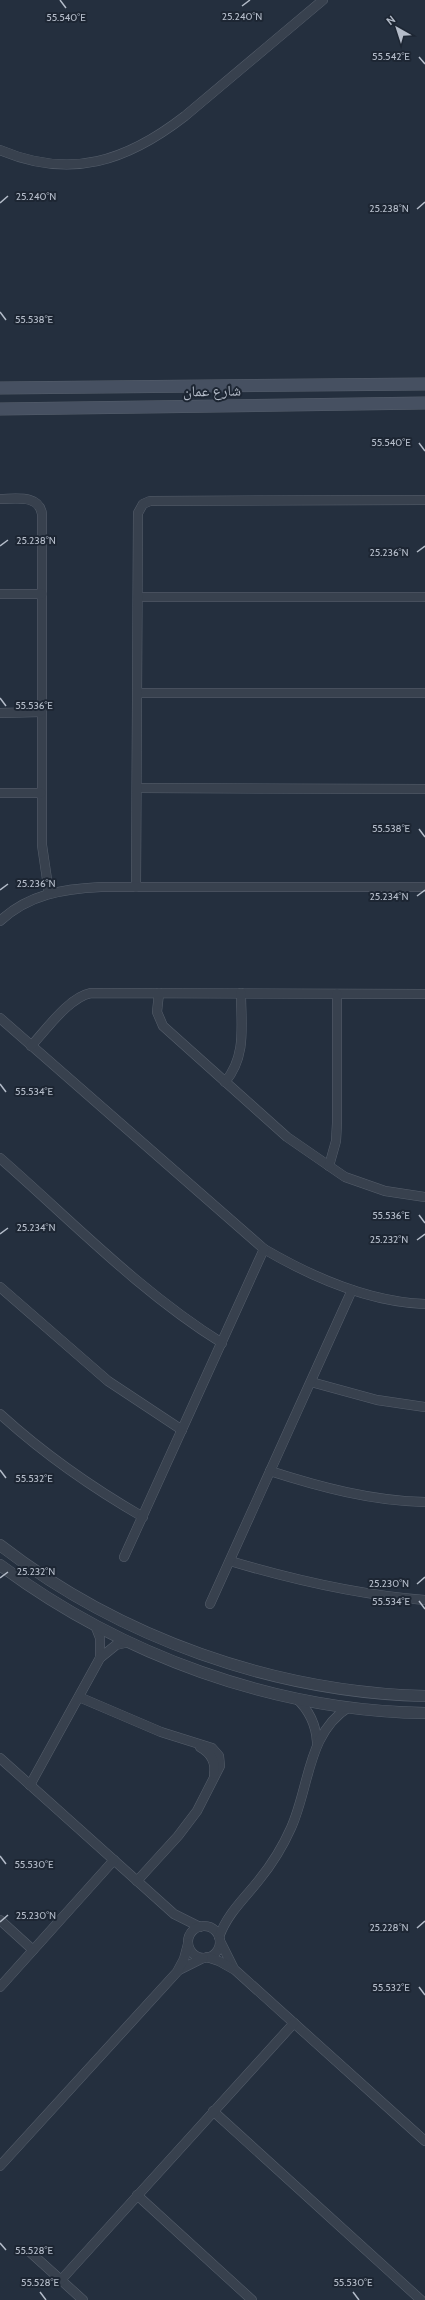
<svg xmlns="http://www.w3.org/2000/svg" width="425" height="2300" font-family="Cabin,'Noto Naskh Arabic',sans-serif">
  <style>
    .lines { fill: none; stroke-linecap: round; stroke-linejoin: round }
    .minor-casing { stroke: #565f6c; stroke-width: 10 }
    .tertiary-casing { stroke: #565f6c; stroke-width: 12 }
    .secondary-casing { stroke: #565f6c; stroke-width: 13 }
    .minor { stroke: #38414e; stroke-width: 9 }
    .tertiary { stroke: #38414e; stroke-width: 11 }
    .secondary { stroke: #465061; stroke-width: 12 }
    .ticks { fill: none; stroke: #b4bcc9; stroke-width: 1.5 }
    .labels { text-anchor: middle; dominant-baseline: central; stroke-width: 4; stroke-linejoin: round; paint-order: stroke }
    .street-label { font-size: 15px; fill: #b4bcc9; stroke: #1d2633 }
    .ticks-label { font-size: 10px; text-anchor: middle; fill: #b4bcc9; stroke: #1d2633; stroke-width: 4; stroke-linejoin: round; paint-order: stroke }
  </style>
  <rect width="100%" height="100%" fill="#242f3e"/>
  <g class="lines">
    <g class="minor-casing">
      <g id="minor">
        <path d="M0 150C71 180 127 161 185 116L323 0"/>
        <path d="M0 499C15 499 39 494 42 514V845L49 893"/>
        <path d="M0 594H42"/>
        <path d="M138 597H425"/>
        <path d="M138 693H425"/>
        <path d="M0 713 41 712"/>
        <path d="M138 788 425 789"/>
        <path d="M0 793H41"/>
        <path d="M136 887 138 513 143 504 150 501 425 500"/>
        <path d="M0 921C29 894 63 889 101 887H425"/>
        <path d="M159 993 157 1012 163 1026 287 1137 345 1177 385 1191 425 1197"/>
        <path d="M0 1018 264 1249C312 1277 368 1302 425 1304"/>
        <path d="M31 1046C46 1030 69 997 91 993L425 994"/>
        <path d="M225 1082C247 1056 241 1025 241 993"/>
        <path d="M0 1158C72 1221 140 1292 222 1343"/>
        <path d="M329 1166 336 1141 337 1123V994"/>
        <path d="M0 1287 108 1381 182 1430"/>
        <path d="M311 1382 377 1400 425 1407"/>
        <path d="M0 1414C44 1454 91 1487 143 1517"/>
        <path d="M270 1471C320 1487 372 1501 425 1502"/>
        <path d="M124 1557 264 1249"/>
        <path d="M230 1561C294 1580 358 1595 425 1600"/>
        <path d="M210 1604 352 1290"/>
        <path d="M95 1625 100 1638V1658"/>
        <path d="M79 1697 161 1732 212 1748 219 1756 220 1766 197 1811 178 1836 137 1881"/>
        <path d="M296 1698C309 1710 316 1724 317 1742"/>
        <path d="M200 1747C211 1753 216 1762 214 1774"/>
        <path d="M0 1758 174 1914 200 1927"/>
        <path d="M30 1785 100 1658 116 1645 129 1642"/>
        <path d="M0 1920 33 1950"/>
        <circle cx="204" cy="1942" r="16"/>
        <path d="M219 1937C227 1914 244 1899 259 1880 272 1864 283 1846 291 1828 310 1786 307 1733 349 1707"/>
        <path d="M220 1941 233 1967"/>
        <path d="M207 1957 219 1961 235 1970 425 2141"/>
        <path d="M179 1970 203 1958"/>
        <path d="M0 1987 114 1860"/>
        <path d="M213 2111 421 2300"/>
        <path d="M0 2166 177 1972 184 1959 188 1944"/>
        <path d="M137 2195 252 2300"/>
        <path d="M31 2253 83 2300"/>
        <path d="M61 2280 294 2023"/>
      </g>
    </g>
    <g class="tertiary-casing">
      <g id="tertiary">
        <path d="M0 1545C120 1638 273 1692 425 1696"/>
        <path d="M0 1565C121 1655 274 1711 425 1713"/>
      </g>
    </g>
    <g class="secondary-casing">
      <g id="secondary">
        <path d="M0 388 425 384"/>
        <path d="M0 409 425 403"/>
      </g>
    </g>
    <use href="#minor" class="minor"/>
    <use href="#tertiary" class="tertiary"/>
    <use href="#secondary" class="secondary"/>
  </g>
  <path class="ticks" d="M60 0 66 8M242 6 250 0M419 57 425 64M0 203 8 196M417 209 425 202M0 312 6 320M419 443 425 451M0 546 8 540M417 552 425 546M0 698 6 706M419 829 425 837M0 890 8 884M417 896 425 890M0 1084 6 1092M419 1215 425 1223M0 1234 8 1228M417 1240 425 1234M0 1470 6 1478M0 1578 8 1572M417 1584 425 1577M419 1601 425 1609M0 1856 6 1864M0 1922 8 1915M417 1928 425 1921M419 1987 425 1995M0 2243 6 2250M40 2292 46 2300M353 2292 359 2300"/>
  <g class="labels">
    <g class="street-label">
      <text transform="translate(212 391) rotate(-1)">شارع عمان</text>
    </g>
  </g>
  <g class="ticks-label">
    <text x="242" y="20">25.240°N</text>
    <text x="66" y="21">55.540°E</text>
    <text x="391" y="60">55.542°E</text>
    <text x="36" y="200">25.240°N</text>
    <text x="389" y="212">25.238°N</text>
    <text x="34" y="323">55.538°E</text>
    <text x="391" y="446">55.540°E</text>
    <text x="36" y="544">25.238°N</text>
    <text x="389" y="556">25.236°N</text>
    <text x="34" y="709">55.536°E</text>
    <text x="391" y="832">55.538°E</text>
    <text x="36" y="887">25.236°N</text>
    <text x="389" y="900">25.234°N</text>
    <text x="34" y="1095">55.534°E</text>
    <text x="391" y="1219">55.536°E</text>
    <text x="36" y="1231">25.234°N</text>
    <text x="389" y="1243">25.232°N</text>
    <text x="34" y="1482">55.532°E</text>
    <text x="36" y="1575">25.232°N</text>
    <text x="389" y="1587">25.230°N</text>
    <text x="391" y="1605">55.534°E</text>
    <text x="34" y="1868">55.530°E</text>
    <text x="36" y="1919">25.230°N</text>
    <text x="389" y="1931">25.228°N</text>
    <text x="391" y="1991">55.532°E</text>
    <text x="34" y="2254">55.528°E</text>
    <text x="40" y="2286">55.528°E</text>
    <text x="353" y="2286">55.530°E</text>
  </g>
  <g transform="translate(397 28) rotate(321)" stroke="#1d2633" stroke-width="3" paint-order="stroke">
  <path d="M0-3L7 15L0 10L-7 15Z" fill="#b4bcc9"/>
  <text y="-6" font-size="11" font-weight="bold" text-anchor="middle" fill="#b4bcc9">N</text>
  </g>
</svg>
